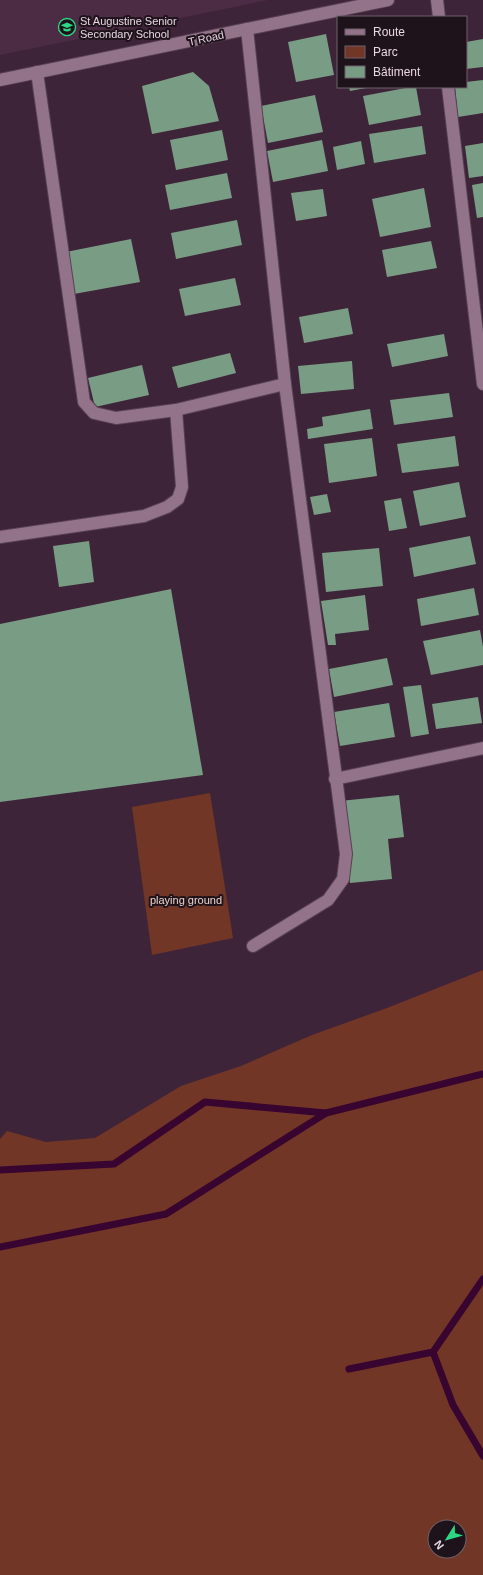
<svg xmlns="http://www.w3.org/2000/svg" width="483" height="1575" font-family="Arial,sans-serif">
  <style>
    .built { fill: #4c2c45 }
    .green { fill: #723626; fill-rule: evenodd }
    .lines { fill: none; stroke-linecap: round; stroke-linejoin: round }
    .stream { stroke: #380430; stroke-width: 7 }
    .building { fill: #799c85 }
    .minor-casing { stroke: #574152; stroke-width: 14 }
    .minor { stroke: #92738a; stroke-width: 12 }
    .labels { text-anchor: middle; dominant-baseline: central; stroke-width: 4; stroke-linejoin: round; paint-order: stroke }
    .poi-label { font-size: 11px; fill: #e9d7e4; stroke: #1e121b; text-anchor: start }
    .street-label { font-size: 11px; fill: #e9d7e4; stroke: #1e121b }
    .park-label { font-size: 11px; fill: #edd4cd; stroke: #1e121b }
  </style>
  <rect width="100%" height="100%" fill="#3e2438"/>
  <path class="built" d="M0 0H268L0 55Z"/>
  <g class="green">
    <path d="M210 793 233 938 152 955 132 807Z"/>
    <path d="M483 970V1575H0V1139L7 1131 46 1142 95 1138 181 1086 241 1066 312 1035 387 1008ZM435 1527H459V1551H435Z"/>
  </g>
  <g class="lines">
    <g class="stream">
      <path d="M0 1170 114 1164 205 1102 326 1113"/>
      <path d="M0 1247 166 1214 326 1113 483 1074"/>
      <path d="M433 1352 453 1405 483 1456"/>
      <path d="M349 1369 433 1352 483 1279"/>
    </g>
  </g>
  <g class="building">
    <path d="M326 34 334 75 296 82 288 42Z"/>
    <path d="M483 39V67L466 69V42Z"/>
    <path d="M193 72 209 86 219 121 152 134 142 86Z"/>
    <path d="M483 80V113L458 117 455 87H466V82Z"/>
    <path d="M349 87H366V88L350 91Z"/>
    <path d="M411 87H416L421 115 369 125 363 96Z"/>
    <path d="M315 95 323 132 268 143 261 106Z"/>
    <path d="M422 126 426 154 374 163 369 134Z"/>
    <path d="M222 130 228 160 176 170 170 140Z"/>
    <path d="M322 140 328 171 273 182 267 151Z"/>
    <path d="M361 141 365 164 337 170 333 147Z"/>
    <path d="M483 143V176L469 178 465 146Z"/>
    <path d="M227 173 232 198 170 210 165 185Z"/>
    <path d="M483 183V217L477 218 472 185Z"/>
    <path d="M424 188 431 227 380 237 372 199Z"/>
    <path d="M323 189 327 216 296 221 291 193Z"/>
    <path d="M237 220 242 245 176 259 171 233Z"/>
    <path d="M131 239 140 282 74 294 66 252Z"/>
    <path d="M431 241 437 268 387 277 382 250Z"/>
    <path d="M235 278 241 305 185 316 179 289Z"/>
    <path d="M348 308 353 334 304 343 299 317Z"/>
    <path d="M444 334 448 356 392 367 387 344Z"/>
    <path d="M230 353 236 373 178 388 172 367Z"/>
    <path d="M352 361 354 389 301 394 298 366Z"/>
    <path d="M142 365 149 395 95 407 88 378Z"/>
    <path d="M449 393 453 417 394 425 390 400Z"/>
    <path d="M370 409 373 429 308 439 307 429 323 426 322 417Z"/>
    <path d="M455 436 459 466 402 473 397 444Z"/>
    <path d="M372 438 377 476 329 483 324 444Z"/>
    <path d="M459 482 466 517 420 526 413 491Z"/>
    <path d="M327 494 331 512 314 515 310 497Z"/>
    <path d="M401 498 407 528 389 531 384 501Z"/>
    <path d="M470 536 476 564 414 577 409 548Z"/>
    <path d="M89 541 94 582 59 587 53 546Z"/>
    <path d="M379 548 383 586 326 592 322 553Z"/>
    <path d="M474 588 479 615 421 626 417 599Z"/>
    <path d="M171 589 203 775 0 802V624Z"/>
    <path d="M365 595 369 630 335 634 336 645H328L321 601Z"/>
    <path d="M480 630 483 647V665L431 675 423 641Z"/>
    <path d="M387 658 393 685 334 697 329 669Z"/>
    <path d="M421 685 429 734 411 737 403 687Z"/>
    <path d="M478 697 482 723 436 729 432 704Z"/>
    <path d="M389 703 395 737 340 746 334 712Z"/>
    <path d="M399 795 404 837 388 839 392 879 350 883 340 801Z"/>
  </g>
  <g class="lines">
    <g class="minor-casing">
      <g id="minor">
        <path d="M437 0 439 17"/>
        <path d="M247 29 285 384 346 854 343 879 328 900 253 946"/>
        <path d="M37 72 84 402 94 413 116 418 176 410 285 384"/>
        <path d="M0 80 388 0"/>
        <path d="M448 87 483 384"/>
        <path d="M0 537 144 516 167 507 178 499 182 487 176 410"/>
        <path d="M335 779 483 748"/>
      </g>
    </g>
    <use href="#minor" class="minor"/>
  </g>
  <defs>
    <g id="school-ring" transform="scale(0.9)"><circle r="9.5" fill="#1e121b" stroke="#2bd884" stroke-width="1.5"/><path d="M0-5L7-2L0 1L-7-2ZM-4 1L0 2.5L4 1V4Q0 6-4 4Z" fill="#2bd884"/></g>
  </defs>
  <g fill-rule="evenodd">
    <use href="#school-ring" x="67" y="27"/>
  </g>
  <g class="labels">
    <g class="poi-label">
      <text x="80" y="21">St Augustine Senior<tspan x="80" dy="13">Secondary School</tspan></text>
    </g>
    <g class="street-label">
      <text transform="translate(206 38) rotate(-12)">T Road</text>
    </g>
    <g class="park-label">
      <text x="186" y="900">playing ground</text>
    </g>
  </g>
  <rect x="337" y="16" width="130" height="72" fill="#1e121b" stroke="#6f616b"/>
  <rect x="345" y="29" width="20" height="6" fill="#92738a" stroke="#6f616b"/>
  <text x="373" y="36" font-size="12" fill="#e9d7e4">Route</text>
  <rect x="345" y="46" width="20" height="12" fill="#723626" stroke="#6f616b"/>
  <text x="373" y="56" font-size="12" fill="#e9d7e4">Parc</text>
  <rect x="345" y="66" width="20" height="12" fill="#799c85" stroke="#6f616b"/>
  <text x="373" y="76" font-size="12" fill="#e9d7e4">Bâtiment</text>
  <g transform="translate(447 1539) rotate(233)"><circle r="19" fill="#1e121b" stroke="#6f616b"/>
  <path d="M0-3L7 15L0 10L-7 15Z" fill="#2bd884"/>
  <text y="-6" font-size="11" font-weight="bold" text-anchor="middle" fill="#e9d7e4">N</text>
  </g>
</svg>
